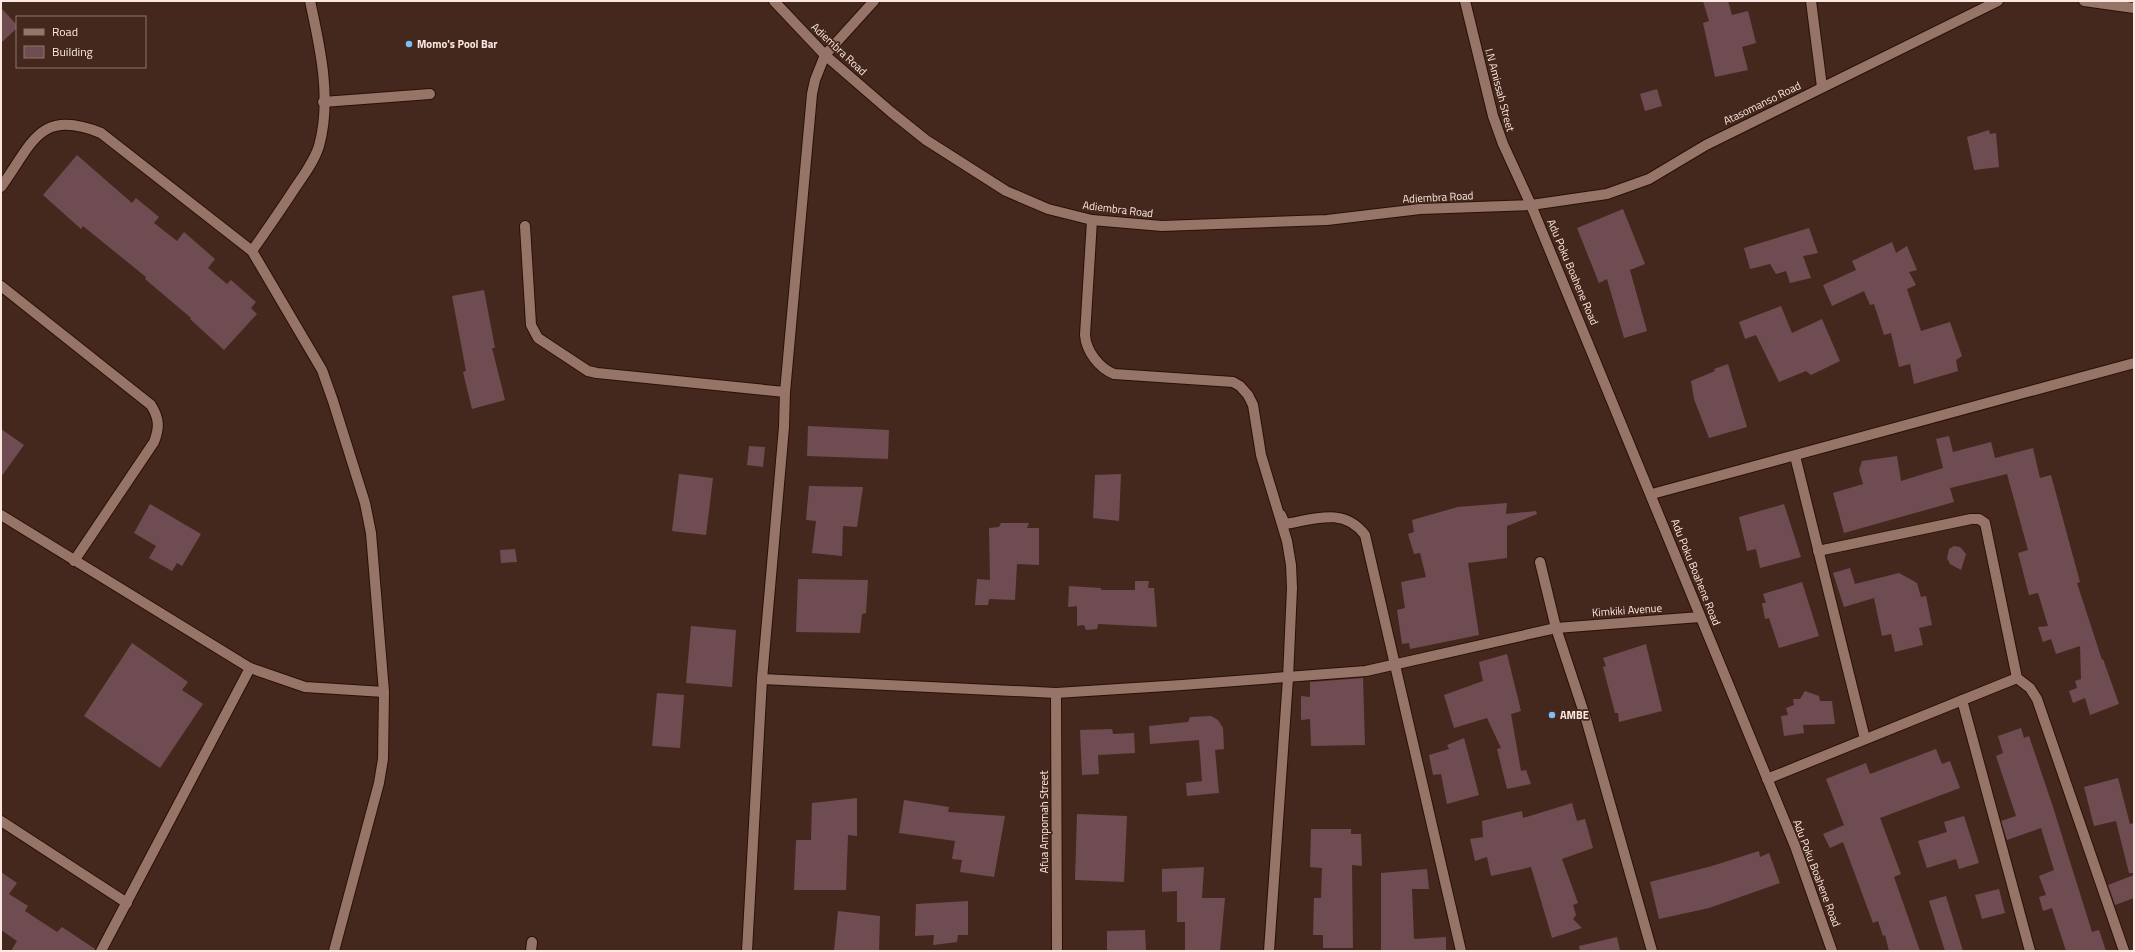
<svg xmlns="http://www.w3.org/2000/svg" width="2135" height="952" font-family="'Titillium Web',sans-serif">
  <style>
    .building { fill: #6f4c51 }
    .lines { fill: none; stroke-linecap: round; stroke-linejoin: round }
    .minor-casing { stroke: #2a1006; stroke-width: 12 }
    .tertiary-casing { stroke: #2a1006; stroke-width: 12 }
    .minor { stroke: #967467; stroke-width: 10 }
    .tertiary { stroke: #967467; stroke-width: 10 }
    .poi-dot { fill: #7abef8; stroke: #45281d; stroke-width: 1.5 }
    .labels { text-anchor: middle; dominant-baseline: central; stroke-width: 3.5; stroke-linejoin: round; paint-order: stroke }
    .poi-label { font-size: 11px; font-weight: bold; fill: #fce8e1; stroke: #45281d; text-anchor: start }
    .street-label { font-size: 11px; fill: #fce8e1; stroke: #45281d }
  </style>
  <rect width="100%" height="100%" fill="#45281d"/>
  <g class="building">
    <path d="M1703 1H1728L1732 15 1748 11 1756 43 1742 47 1748 70 1715 77 1703 23 1709 21Z"/>
    <path d="M1 8 17 25V28L1 43Z"/>
    <path d="M1657 89 1662 106 1645 111 1640 94Z"/>
    <path d="M1989 130 1990 134 1996 133 1999 167 1974 170 1967 137Z"/>
    <path d="M77 155 132 203 136 198 159 217 154 223 177 241 184 232 215 259 208 268 227 284 231 280 256 302 251 308 257 314 224 350 190 319 191 318 145 279 146 277 83 226 81 229 43 195Z"/>
    <path d="M1623 209 1645 264 1630 270 1647 331 1624 338 1607 279 1599 283 1577 228Z"/>
    <path d="M1809 228 1818 253 1803 256 1811 278 1790 283 1786 271 1776 274 1770 264 1750 269 1744 248Z"/>
    <path d="M1892 242 1896 253 1907 246 1917 270 1909 272 1916 285 1907 289 1921 331 1950 322 1962 356 1956 360 1958 371 1914 384 1910 364 1899 367 1891 333 1884 335 1874 304 1870 305 1864 291 1832 306 1823 285 1856 270 1852 261Z"/>
    <path d="M484 290 495 348H492L505 400 472 409 463 372 466 371 452 296Z"/>
    <path d="M1781 306 1792 333 1822 319 1840 361 1811 375 1806 371 1779 382 1756 335 1745 339 1739 322Z"/>
    <path d="M1728 364 1747 427 1709 438 1694 399 1691 381 1715 371 1714 369Z"/>
    <path d="M808 426 889 430 888 459 807 456Z"/>
    <path d="M1 429 24 445 1 477Z"/>
    <path d="M1949 436 1953 452 1991 442 1995 458 2033 448 2040 478 2051 475 2080 582 2077 583 2102 660 2103 659 2119 704 2090 715 2085 698 2073 703 2069 691 2077 688 2075 681 2081 679 2080 646 2056 654 2051 639 2043 642 2038 627 2048 626 2038 593 2029 595 2018 553 2028 550 2007 474 1950 488 1954 502 1844 533 1833 493 1863 484 1859 470 1862 461 1897 456 1901 481 1943 468 1936 439Z"/>
    <path d="M749 446 765 447 763 467 747 465Z"/>
    <path d="M679 474 713 478 706 535 672 531Z"/>
    <path d="M1121 474 1119 521 1093 518 1095 475Z"/>
    <path d="M809 486 863 487 857 527 843 526 842 556 812 553 816 521 806 520Z"/>
    <path d="M1507 503 1506 514 1536 511 1537 514 1507 526V558L1468 563 1479 635 1410 649 1409 643 1402 644 1397 610 1405 608 1401 582 1426 577 1420 553 1414 554 1408 534 1414 532 1412 520 1458 507Z"/>
    <path d="M150 504 201 534 182 566 177 563 172 571 149 558 156 546 134 533Z"/>
    <path d="M1784 504 1801 557 1760 568 1756 549 1747 551 1739 517Z"/>
    <path d="M1001 523H1029L1027 528H1039V565L1017 564 1015 600 989 599 988 605H975L977 579 990 580 989 528 999 527Z"/>
    <path d="M1954 546 1960 547 1966 554 1961 570 1950 564 1947 558 1949 549Z"/>
    <path d="M515 549 517 562 501 563 500 550Z"/>
    <path d="M1850 568 1855 584 1899 573 1917 583 1921 597 1926 596 1932 625 1919 628 1923 645 1895 652 1891 634 1882 636 1874 598 1844 607 1833 573Z"/>
    <path d="M798 579 868 580 866 613 862 614 860 633 796 632Z"/>
    <path d="M1135 581H1149L1148 588H1154L1157 627 1098 624 1097 629 1086 630 1084 625 1077 626V606L1068 607 1069 586 1101 588V590H1135Z"/>
    <path d="M1802 582 1819 636 1779 648 1769 618 1765 619 1762 603H1766L1763 594Z"/>
    <path d="M691 626 736 630 732 687 686 683Z"/>
    <path d="M132 643 188 682 182 690 203 704 160 768 84 716Z"/>
    <path d="M1646 644 1662 711 1619 722 1618 713H1615L1603 667 1606 666 1603 658Z"/>
    <path d="M1507 654 1521 711 1511 714 1521 771 1526 770 1531 784 1507 789 1497 749 1501 748 1487 718 1454 728 1444 695 1483 681 1479 662Z"/>
    <path d="M1363 678 1365 745 1311 746 1310 719 1301 720V696L1310 697V682Z"/>
    <path d="M1805 691 1819 696 1820 701H1832L1835 724 1803 725 1804 733 1784 736 1781 716 1788 715 1786 708 1794 705 1793 699H1800Z"/>
    <path d="M657 693 684 695 680 748 652 746Z"/>
    <path d="M1211 716 1218 720 1223 728 1224 749 1215 750 1219 793 1187 796 1186 783 1202 781 1199 740 1150 744 1149 726 1188 722 1190 717Z"/>
    <path d="M2021 728 2024 738 2029 736 2053 807 2092 932 2099 930 2106 951H2066L2052 908 2043 911 2039 897 2046 895 2039 876 2054 870 2041 828 2007 840 2001 821 2016 816 1996 756 2003 753 1998 736Z"/>
    <path d="M1112 729 1113 734 1134 733 1135 753 1098 755 1099 774 1082 775 1080 730Z"/>
    <path d="M1464 738 1479 795 1447 804 1441 774 1433 775 1429 755 1449 749 1447 745Z"/>
    <path d="M1936 749 1942 764 1950 761 1960 788 1880 818 1901 874 1894 877 1920 951H1889L1885 935 1883 936 1878 921 1873 923 1843 842 1830 848 1823 834 1844 825 1826 779 1866 763 1870 774Z"/>
    <path d="M2118 778 2130 824 2134 823V873H2129L2116 821 2094 826 2084 787Z"/>
    <path d="M857 798V836L848 835 846 890H794L796 840H811L812 803Z"/>
    <path d="M904 800 949 807 948 812 1005 816 994 877 960 872 962 860 952 859 955 841 899 833Z"/>
    <path d="M1572 803 1577 821 1585 819 1593 848 1562 859 1578 903 1573 905 1576 915 1573 919 1582 928 1552 938 1531 867 1491 876 1487 857 1475 861 1470 839 1483 837 1482 821 1522 811 1523 818Z"/>
    <path d="M1077 814 1127 816 1124 882 1075 880Z"/>
    <path d="M1964 816 1979 863 1959 869 1956 859 1927 868 1918 841 1947 832 1944 822Z"/>
    <path d="M1311 829H1351V834H1361L1362 866 1352 865 1353 948H1323V935H1313L1314 898H1321L1322 868 1310 867Z"/>
    <path d="M1759 851 1760 857 1769 853 1780 883 1709 908 1659 919 1650 882 1712 866Z"/>
    <path d="M1204 867 1202 898H1225L1220 951H1185V922H1177V891L1162 892V869Z"/>
    <path d="M1427 869 1429 889H1412L1414 939 1446 937V951H1381V873Z"/>
    <path d="M1 872 17 883 9 894 28 906 25 911 57 932 62 927 95 949V951H11L17 941 1 930Z"/>
    <path d="M2134 875V898L2115 905 2108 885Z"/>
    <path d="M1999 889 2005 913 1982 919 1975 895Z"/>
    <path d="M1946 896 1963 951H1945L1929 901Z"/>
    <path d="M968 901V935H958L957 942 933 945 934 935 915 936 916 904Z"/>
    <path d="M838 911 880 916 879 951H834Z"/>
    <path d="M1145 930 1146 951H1107V931Z"/>
    <path d="M1617 937 1620 951H1580L1579 946Z"/>
  </g>
  <g class="lines">
    <g class="minor-casing">
      <g id="minor">
        <path d="M1465 1 1493 116 1503 144 1531 205"/>
        <path d="M1811 1 1822 87"/>
        <path d="M323 102 430 94"/>
        <path d="M1 187C33 143 39 108 101 133L252 251 322 370 333 401 365 503 371 533 384 692 383 759 379 783 334 951"/>
        <path d="M1092 220 1085 335C1086 351 1099 368 1114 374L1233 382 1240 386 1248 395 1253 405 1261 455 1287 541 1291 565 1292 588 1288 678 1269 951"/>
        <path d="M525 226 531 325 538 338 588 371 597 373 785 392"/>
        <path d="M252 251C266 231 280 211 293 191 303 176 314 162 319 146 332 99 320 47 310 1"/>
        <path d="M1 286 151 405C159 418 160 427 154 442L74 561"/>
        <path d="M1795 456 1865 739"/>
        <path d="M1652 494 2134 363"/>
        <path d="M1 515 250 668 305 687 384 692"/>
        <path d="M1281 515 1285 524C1315 519 1344 507 1365 535L1461 951"/>
        <path d="M1818 551 1971 519H1979L1985 523 2017 678 2030 688 2037 699 2124 951"/>
        <path d="M1540 562 1556 628 1586 719 1652 951"/>
        <path d="M762 679 1056 693 1182 685 1366 671 1556 628 1700 617"/>
        <path d="M1056 693 1057 951"/>
        <path d="M1962 700 2030 951"/>
        <path d="M1767 779 2017 678"/>
        <path d="M1 821 127 903"/>
        <path d="M101 951 250 668"/>
        <path d="M531 951 532 942"/>
        <path d="M747 951 762 679 784 427 785 392 812 94 815 80 825 55 874 1"/>
      </g>
    </g>
    <g class="tertiary-casing">
      <g id="tertiary">
        <path d="M774 1 825 55 891 112 926 140 1006 191 1048 209 1092 220 1162 226 1327 220 1420 209 1531 205 1607 194 1649 179 1706 145 1998 1"/>
        <path d="M2084 1 2134 8"/>
        <path d="M1531 205 1795 846 1832 951"/>
      </g>
    </g>
    <use href="#minor" class="minor"/>
    <use href="#tertiary" class="tertiary"/>
  </g>
  <g class="poi-dot">
    <circle cx="409" cy="44" r="4"/>
    <circle cx="1552" cy="715" r="4"/>
  </g>
  <g class="labels">
    <g class="poi-label">
      <text x="417" y="44">Momo's Pool Bar</text>
      <text x="1560" y="715">AMBE</text>
    </g>
    <g class="street-label">
      <text transform="translate(839 49) rotate(43)">Adiembra Road</text>
      <text transform="translate(1500 90) rotate(75)">I.N Amissah Street</text>
      <text transform="translate(1762 103) rotate(-26)">Atasomanso Road</text>
      <text transform="translate(1438 197) rotate(-3)">Adiembra Road</text>
      <text transform="translate(1118 209) rotate(7)">Adiembra Road</text>
      <text transform="translate(1573 272) rotate(67)">Adu Poku Boahene Road</text>
      <text transform="translate(1696 572) rotate(68)">Adu Poku Boahene Road</text>
      <text transform="translate(1627 610) rotate(-4)">Kimkiki Avenue</text>
      <text transform="translate(1044 822) rotate(-90)">Afua Ampomah Street</text>
      <text transform="translate(1817 873) rotate(69)">Adu Poku Boahene Road</text>
    </g>
  </g>
  <rect width="2135" height="952" fill="none" stroke="#fce8e1" stroke-width="4"/>
  <rect x="16" y="16" width="130" height="52" fill="#45281d" stroke="#8e756b"/>
  <rect x="24" y="29" width="20" height="6" fill="#967467" stroke="#8e756b"/>
  <text x="52" y="36" font-size="12" fill="#fce8e1">Road</text>
  <rect x="24" y="46" width="20" height="12" fill="#6f4c51" stroke="#8e756b"/>
  <text x="52" y="56" font-size="12" fill="#fce8e1">Building</text>
</svg>
